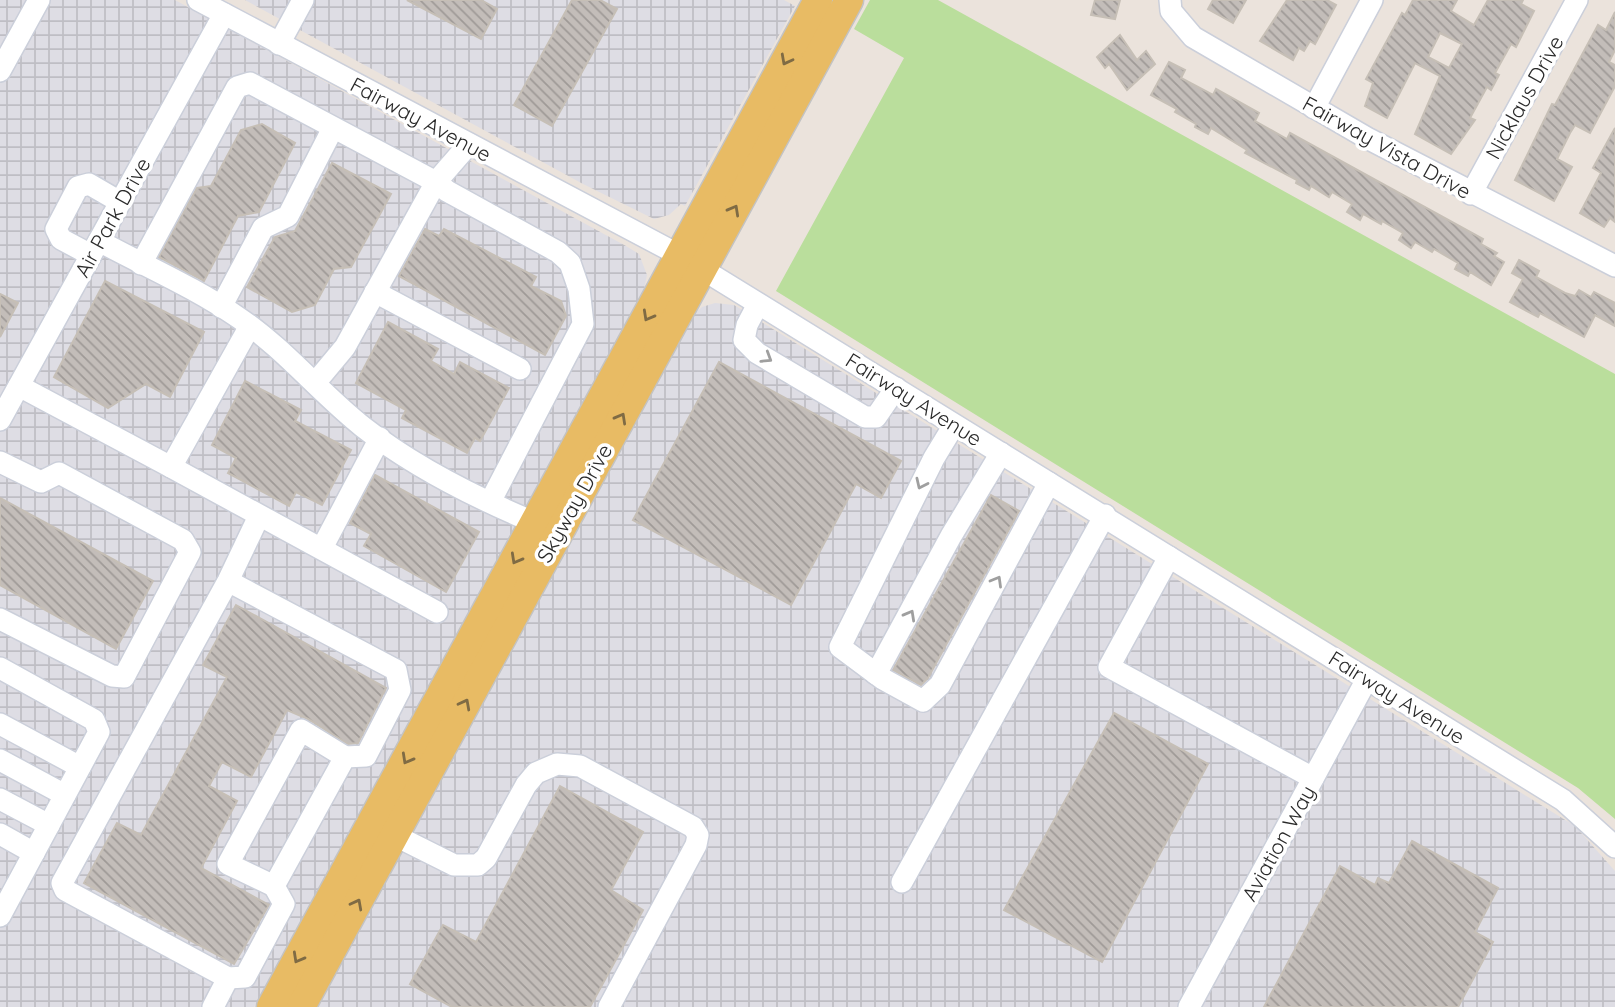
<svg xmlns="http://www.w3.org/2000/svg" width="1615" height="1007" font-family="Quicksand,sans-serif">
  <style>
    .industrial { fill: url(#industrial-grid) }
    .grass { fill: #bade9c }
    .building { fill: url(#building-back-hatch); stroke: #c6bfb6; stroke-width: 2; fill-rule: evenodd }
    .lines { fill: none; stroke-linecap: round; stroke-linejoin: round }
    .minor-casing { stroke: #cbcfda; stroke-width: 24 }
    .major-casing { stroke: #c3c3c3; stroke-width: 31 }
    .minor { stroke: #fff; stroke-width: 21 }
    .major { stroke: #e8bb64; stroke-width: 28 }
    .oneway { stroke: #7f6b44 }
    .oneway2 { stroke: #9f9f9f }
    .labels { text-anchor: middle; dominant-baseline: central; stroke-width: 7; stroke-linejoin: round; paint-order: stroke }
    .street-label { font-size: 21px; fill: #2a2a2a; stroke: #fff }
  </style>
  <defs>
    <pattern id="industrial-grid" width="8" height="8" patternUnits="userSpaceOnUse" patternTransform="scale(1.75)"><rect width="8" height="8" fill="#dedde4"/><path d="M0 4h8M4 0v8" fill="none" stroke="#bfbec4"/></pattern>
    <pattern id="building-back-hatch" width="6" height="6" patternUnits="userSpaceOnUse" patternTransform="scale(1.75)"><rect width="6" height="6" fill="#c3bdb9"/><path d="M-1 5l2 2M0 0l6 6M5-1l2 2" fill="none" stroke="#9f9a97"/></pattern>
  </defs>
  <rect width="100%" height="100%" fill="#ebe3dc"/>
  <g class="industrial">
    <path d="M0 0H175L626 246 639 254 647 275 644 289 254 1007H0Z"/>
    <path d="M245 0H784L795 6 685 206 681 204 669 215 654 219 583 184Z"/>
    <path d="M715 303 734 305 1575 826 1615 871V1007H315L689 318 702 307Z"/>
  </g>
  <path class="grass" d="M870 0H938L1615 374V819L1578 788 776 291 904 58 854 29Z"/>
  <g class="building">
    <path d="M407 0H481L497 9 481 39Z"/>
    <path d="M572 0H600L617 9 552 126 514 105Z"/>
    <path d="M1095 0H1120L1115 19 1091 15Z"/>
    <path d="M1213 0H1246L1233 23 1208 9Z"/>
    <path d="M1287 0H1327L1336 5 1315 44 1310 41 1304 51 1299 48 1293 60 1260 41Z"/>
    <path d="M1413 0H1457L1451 11 1474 25 1488 0H1523L1521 4 1534 11 1516 47 1511 44 1495 73 1499 75 1491 90 1487 87 1470 118 1475 120 1451 154 1415 134 1440 76 1415 63 1387 118 1365 106 1373 83 1366 79 1402 13 1405 15ZM1440 33 1462 44 1449 68 1428 57Z"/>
    <path d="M1615 12V50L1609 62 1615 65V86L1590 133 1575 125 1570 133 1557 159 1572 167 1554 201 1515 180 1552 104 1555 105 1598 25 1606 30Z"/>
    <path d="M1120 35 1137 60 1146 51 1155 64 1127 90 1109 64 1105 68 1097 57Z"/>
    <path d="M1169 62 1185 70 1181 78 1213 95 1216 89 1259 113 1255 121 1287 139 1290 133 1483 239 1481 244 1497 253 1494 256 1504 262 1491 285 1470 272 1468 276 1455 269 1458 263 1434 249 1432 252 1415 242 1411 248 1399 240 1403 233 1382 221 1381 224 1363 214 1360 220 1347 212 1352 204 1332 192 1329 197 1311 186 1309 190 1296 183 1297 180 1245 153 1247 150 1211 128 1208 134 1195 127 1196 124 1175 112 1177 109 1151 95Z"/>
    <path d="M262 124 295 143 259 212 238 216 204 281 159 257 197 188 211 186 241 130Z"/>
    <path d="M1615 128V222L1610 218 1604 227 1580 213 1601 173 1593 168Z"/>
    <path d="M332 163 391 194 351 267 334 269 315 305 292 312 247 287 275 237 295 231Z"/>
    <path d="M425 229 439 236 444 229 536 277 531 286 561 301 566 316 545 355 399 276Z"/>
    <path d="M1519 260 1539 271 1536 277 1565 293 1575 296 1579 290 1591 297 1594 292 1615 303V326L1595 315 1584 337 1540 313 1538 317 1510 302 1523 279 1512 273Z"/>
    <path d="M105 281 204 332 170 397 146 384 108 408 54 377Z"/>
    <path d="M0 294 18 303 0 337Z"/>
    <path d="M388 322 438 349 431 361 454 374 460 362 509 388 480 441 475 438 467 453 402 418 406 410 356 383Z"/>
    <path d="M719 362 901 461 881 498 856 484 791 605 633 520Z"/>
    <path d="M245 381 301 410 295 421 351 450 322 505 296 492 289 506 228 473 236 458 212 445Z"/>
    <path d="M375 475 479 532 446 592 364 546 371 534 350 523Z"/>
    <path d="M991 495 1019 511 928 678 921 685 893 670Z"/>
    <path d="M0 498 153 581 116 649 0 585Z"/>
    <path d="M236 605 386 688 358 743 348 744 308 719 287 710 251 777 222 762 209 786 237 801 201 868 269 905 234 964 84 883 117 823 141 835 227 677 203 665Z"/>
    <path d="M1114 713 1208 764 1102 962 1004 910Z"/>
    <path d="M560 786 643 832 611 890 643 910 590 1007H452L410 984 443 925 476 942Z"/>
    <path d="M1412 841 1498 888 1475 932 1493 942 1458 1007H1264L1340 866 1375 885 1378 878 1389 883Z"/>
  </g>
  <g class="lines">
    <g class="minor-casing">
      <g id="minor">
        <path d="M198 0 681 256 1563 800 1615 847"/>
        <path d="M1170 0 1171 11 1193 37 1367 138 1615 266"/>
        <path d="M279 44 303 0"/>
        <path d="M0 71 39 0"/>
        <path d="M1314 108 1372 0"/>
        <path d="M1471 194 1577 0"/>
        <path d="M99 241C145 266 196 288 239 318 285 349 320 393 363 427 414 467 476 498 536 523"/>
        <path d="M91 255 61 239 56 229 78 187 89 184 120 202"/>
        <path d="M141 264 237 87 250 83 436 182 447 191 558 252 570 263 579 289 583 324 490 502"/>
        <path d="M375 292 520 369"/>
        <path d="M758 304 747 325 744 340 757 353 865 417H876L896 388"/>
        <path d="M221 307 263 228 288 216 333 128"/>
        <path d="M315 383 345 347 436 182 469 144"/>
        <path d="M19 386 171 467 250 326"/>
        <path d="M0 420 224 14"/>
        <path d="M954 425 934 458 840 647 883 679 923 701 940 685 1049 483"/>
        <path d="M0 462 41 482 59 473 183 540 190 552 124 677 112 676 0 619"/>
        <path d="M171 467 437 612"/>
        <path d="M322 548 380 438"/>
        <path d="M1169 557 1109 667 1313 778"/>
        <path d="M228 581 396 670 400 690 366 756 345 757 274 886 284 904 245 977 228 978 65 890 62 883 228 581 259 516"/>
        <path d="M0 668 94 720 99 732 0 916"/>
        <path d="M876 674 951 536 1001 453"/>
        <path d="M0 724 80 767"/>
        <path d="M0 760 65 795"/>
        <path d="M0 799 49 825"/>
        <path d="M0 834 34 853"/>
        <path d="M394 835 454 865H478L486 858 526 785 536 773 557 764 580 766 693 827 698 835 696 845 609 1007"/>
        <path d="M902 882 1105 515"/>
        <path d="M274 886 228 864 301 730 345 757"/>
        <path d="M213 1007 228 978"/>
        <path d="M1189 1007 1367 679"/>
      </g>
    </g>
    <g class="major-casing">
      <g id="major">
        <path d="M271 1007 818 0"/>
        <path d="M301 1007 849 0"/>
      </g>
    </g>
    <use href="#minor" class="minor"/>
    <use href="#major" class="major"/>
  </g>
  <defs><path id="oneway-chevron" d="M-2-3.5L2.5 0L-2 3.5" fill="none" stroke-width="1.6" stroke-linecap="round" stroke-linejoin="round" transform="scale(1.75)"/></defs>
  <g class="oneway">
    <use href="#oneway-chevron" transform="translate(786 60) rotate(118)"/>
    <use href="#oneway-chevron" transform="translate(734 210) rotate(-61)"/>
    <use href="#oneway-chevron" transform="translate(648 316) rotate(119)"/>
    <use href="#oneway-chevron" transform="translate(621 418) rotate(-61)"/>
    <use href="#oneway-chevron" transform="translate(516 559) rotate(119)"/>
    <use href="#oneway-chevron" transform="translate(465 704) rotate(-62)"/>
    <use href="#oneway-chevron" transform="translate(407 759) rotate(119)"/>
    <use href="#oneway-chevron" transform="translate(357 904) rotate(-62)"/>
    <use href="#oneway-chevron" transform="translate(298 958) rotate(119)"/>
  </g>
  <g class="oneway2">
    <use href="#oneway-chevron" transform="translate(767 358) rotate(32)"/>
    <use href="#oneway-chevron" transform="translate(921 484) rotate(115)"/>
    <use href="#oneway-chevron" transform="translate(997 581) rotate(-60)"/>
    <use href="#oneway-chevron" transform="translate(910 615) rotate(-61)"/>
  </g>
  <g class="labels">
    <g class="street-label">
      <text transform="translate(1524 97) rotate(-61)">Nicklaus Drive</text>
      <text transform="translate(421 119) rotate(28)">Fairway Avenue</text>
      <text transform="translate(1387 147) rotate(29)">Fairway Vista Drive</text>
      <text transform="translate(112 217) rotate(-61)">Air Park Drive</text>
      <text transform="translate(914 399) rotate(32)">Fairway Avenue</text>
      <text transform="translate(574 503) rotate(-61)">Skyway Drive</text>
      <text transform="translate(1397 697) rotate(32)">Fairway Avenue</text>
      <text transform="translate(1278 843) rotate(-61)">Aviation Way</text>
    </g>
  </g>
</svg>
